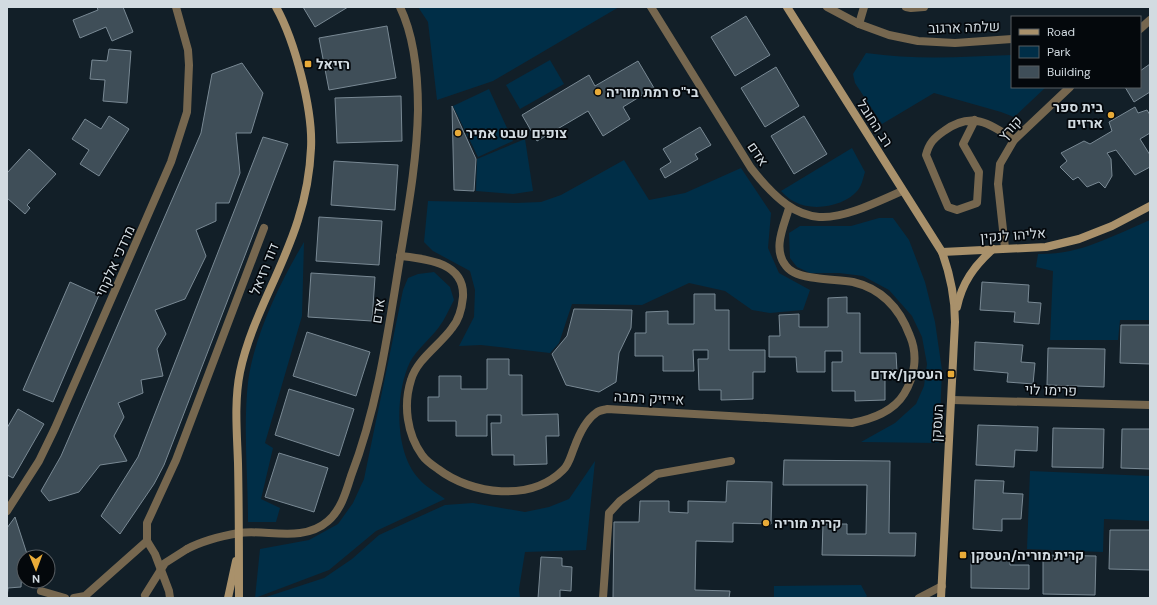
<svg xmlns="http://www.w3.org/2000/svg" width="1157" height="605" font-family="'DM Sans',Heebo,sans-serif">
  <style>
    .green { fill: #002e47 }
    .building { fill: #3f4e58; stroke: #798994 }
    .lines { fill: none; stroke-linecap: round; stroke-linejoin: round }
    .lane { stroke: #76674f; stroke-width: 8 }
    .street { stroke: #76674f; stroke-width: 8 }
    .secondary { stroke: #a9916b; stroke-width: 8 }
    .street-bridge { stroke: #76674f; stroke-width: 8 }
    .poi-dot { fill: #e9ab38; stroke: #04080c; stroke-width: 1.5 }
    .labels { text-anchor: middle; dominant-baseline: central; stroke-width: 3.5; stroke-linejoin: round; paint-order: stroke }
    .street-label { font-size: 14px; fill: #d2dbe1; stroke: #04080c }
    .poi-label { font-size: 14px; font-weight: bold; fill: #d2dbe1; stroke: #04080c; text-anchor: start }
  </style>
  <rect width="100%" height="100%" fill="#121f28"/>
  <g class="green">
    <path d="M418 7H619L493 81 437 100 428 22Z"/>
    <path d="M866 53C915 60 963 57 1012 55V87H1046L1014 117 1001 112 934 93 882 124 855 83 853 74Z"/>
    <path d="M550 60 564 84 520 109 506 85Z"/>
    <path d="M489 89 513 141 478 157 453 106Z"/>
    <path d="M525 139 533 191 513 194 476 191 477 159Z"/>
    <path d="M852 148 865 172C863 178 862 185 858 190 845 206 814 212 795 202 790 200 785 195 781 191Z"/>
    <path d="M624 160 649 200 685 193 741 168 771 213 768 248 779 273 810 290 803 310 770 313 752 310 725 291 689 283 642 305 572 304 559 343 550 353 481 345 459 346 474 317 475 290 470 271 433 251 424 242 428 201 516 203 541 202 561 195Z"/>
    <path d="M879 218H893L909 240 925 282 935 322 942 370 939 443 861 442 895 423 916 404 924 386 927 364 922 337 912 316 889 290 863 276 839 273H810L797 267 790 258 789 233 800 226H851Z"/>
    <path d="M1150 220V320H1120L1118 340H1050L1053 271 1036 267 1038 254C1080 255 1112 236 1150 220Z"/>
    <path d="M304 242 302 316 265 443 273 448 261 499 280 508 276 522H248C248 476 243 428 248 382 254 336 280 282 304 242Z"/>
    <path d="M434 272 450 287 454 300C449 309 445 319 439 327 430 339 417 349 410 362 395 393 394 453 419 479 426 487 437 493 445 499L376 531 329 570 255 598 260 549 309 540 338 524 353 503 364 479 403 290 408 278 418 274Z"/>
    <path d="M595 461 586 550 525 552 519 589 520 598H263L324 578 352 559 379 535 445 505 473 503 525 512 549 507 569 499Z"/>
    <path d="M1030 471 1150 476V521L1104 519 1103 552 1027 549Z"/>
    <path d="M861 585 867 596 865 598H774V586Z"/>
  </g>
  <g class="building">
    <path d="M97 7H123L133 32 112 41 106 27 80 38 73 20 98 10Z"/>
    <path d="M303 7H348L315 27Z"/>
    <path d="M746 16 770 55 735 76 711 37Z"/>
    <path d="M387 26 396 78 329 90 319 38Z"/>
    <path d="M109 49 131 51 127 103 103 101 105 80 90 79 92 60 107 61Z"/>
    <path d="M638 61 654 88 623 107 630 119 603 136 588 111 537 141 522 115 589 75 595 86Z"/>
    <path d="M242 63 263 93 251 133H236L240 173 229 203H216V221L196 230 206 256 185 299 155 310 166 334 157 349 163 376 141 380 143 393 118 403 124 417 114 436 127 461 100 465 79 492 49 501 41 491 61 456 201 133 212 74Z"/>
    <path d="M1150 64V92L1134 102 1125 87H1140V71Z"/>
    <path d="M776 67 799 106 765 127 741 88Z"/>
    <path d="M401 96 402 141 337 143 335 98Z"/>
    <path d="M452 106 476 159 474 191 454 190Z"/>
    <path d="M1135 107 1138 113 1147 110 1150 115V133L1140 139 1150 155V167L1135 175 1116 150 1107 153 1111 159 1112 176 1105 188 1099 182 1087 187 1078 177 1073 180 1060 167 1067 161 1061 153 1084 141 1090 144 1112 131 1109 122Z"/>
    <path d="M109 116 129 129 99 176 80 164 89 150 72 139 85 119 101 129Z"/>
    <path d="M804 116 827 154 794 174 771 136Z"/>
    <path d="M700 127 711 145 695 154 698 159 665 178 660 169 671 162 663 149Z"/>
    <path d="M263 137 288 144 164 465 154 484 120 534 101 516 138 457Z"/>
    <path d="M29 149 56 174 27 205 30 208 25 214 7 198V173Z"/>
    <path d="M334 161 398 165 395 210 331 205Z"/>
    <path d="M319 217 382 221 379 265 316 261Z"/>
    <path d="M311 273 375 277 372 321 308 317Z"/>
    <path d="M70 282 99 295 53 402 23 390Z"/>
    <path d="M982 282 1029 285 1028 302 1041 303 1039 324 1014 322 1015 312 980 310Z"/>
    <path d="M694 294H715V310H729V350H765V372H753V399L721 400V390H699L698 359H708V350H693L694 371H663V356H635V333H646V312L668 311V324H694Z"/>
    <path d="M847 297V313H860V353H896L897 372H885V400L855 401V391H832V362H842V351H825V372H797L796 357H769V336H780L779 315 799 314V327H828V298Z"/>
    <path d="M574 309 632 310 631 328 619 353 616 382 599 392 566 385 552 354 567 336Z"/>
    <path d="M1121 325H1150V364L1120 363Z"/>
    <path d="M307 332 370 352 356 396 293 376Z"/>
    <path d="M975 342 1023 345 1021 362 1035 363 1033 384 1007 382 1008 373 974 370Z"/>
    <path d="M1048 348 1105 349 1104 387 1047 385Z"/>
    <path d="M487 359H509V375H522V415L558 414 559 436H546L547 464 514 465V455H492L491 423H501V415H487V436H456V421H428V397H439V376H461V389H487Z"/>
    <path d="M289 389 354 409 339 456 275 435Z"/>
    <path d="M18 409 44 424 13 478 7 475V428Z"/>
    <path d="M978 425 1038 427 1037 451 1015 450 1014 467 976 465Z"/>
    <path d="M1053 428 1104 429 1103 468 1052 467Z"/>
    <path d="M1122 429H1150V469L1121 468Z"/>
    <path d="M279 453 328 468 314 512 265 497Z"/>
    <path d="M784 460 890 461 889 533H916L915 556 822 555 823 524H847V534H866L867 485H783Z"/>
    <path d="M975 480 1004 481 1003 493 1023 494 1021 519H1002V531L973 529Z"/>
    <path d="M727 481 772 482 771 524 733 523V542L696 541 695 590 730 591 729 598H613L614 522H639L640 501H669V512L688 513V501L726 502Z"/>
    <path d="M15 517 28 557H24V566L22 567 21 587 8 588 7 598V528Z"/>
    <path d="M1110 530H1150V570L1109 569Z"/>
    <path d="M971 552 1010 553V565H1029V589L971 588Z"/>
    <path d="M1043 555 1096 556 1095 595 1043 594Z"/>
    <path d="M541 557 562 558V566L572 567 571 591 560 590V598H538Z"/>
  </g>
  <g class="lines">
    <g class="lane">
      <path d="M906 7 911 8 924 7"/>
      <path d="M859 24 864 7"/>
      <path d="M975 120 963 144 979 172 977 203 957 210 948 207 926 155C929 143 934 138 944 131 971 111 990 123 1014 140"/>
      <path d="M41 591 65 598"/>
      <path d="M74 598 85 596 147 541"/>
      <path d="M170 598 169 591 155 554 147 541V523L176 460 264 228"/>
      <path d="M603 598 609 513 620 501 657 474 731 461"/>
      <path d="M919 598 942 586"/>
    </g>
    <g class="street">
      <path d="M651 7 751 168C804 236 831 223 902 191"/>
      <path d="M827 7 859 24 889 35 918 41 955 43 1012 39"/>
      <path d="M1140 29 1150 20"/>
      <path d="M1005 248 998 184 1000 164 1014 140 1070 87"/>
      <path d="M400 256C426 259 465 262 463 297 462 307 459 320 452 328 440 345 417 359 411 380 403 405 407 434 422 455 426 461 432 465 438 469 472 495 531 502 563 470 569 465 571 455 574 448 578 437 586 420 596 413 599 410 604 410 607 409L852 423C872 419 893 412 904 394 915 376 918 355 910 336 900 309 883 289 853 282 841 280 828 280 816 278 806 277 793 275 786 266 772 249 784 226 789 208"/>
      <path d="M952 400 1150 405"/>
      <path d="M7 511 39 461 55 428 171 162 187 112 189 65 188 50 176 7"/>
      <path d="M187 549C202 541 222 536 239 533 267 529 303 543 328 521 341 510 346 492 351 476 378 406 388 332 400 258 408 209 417 160 418 110 418 75 415 38 400 7"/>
    </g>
    <g class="secondary">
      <path d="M787 7 942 252C950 274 955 298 955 322L941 598"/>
      <path d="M942 252 1046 247 1079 239 1112 226 1150 206"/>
      <path d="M957 307C962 283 974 266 993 249"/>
      <path d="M228 598 236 561"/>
      <path d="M239 598C239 553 239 508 238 463 237 433 234 402 240 372 251 319 282 272 298 220 305 198 310 172 311 148 313 110 295 41 276 7"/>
    </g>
    <path class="street-bridge" d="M145 595 165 563 187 549"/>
  </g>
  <g class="poi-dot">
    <rect x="304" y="60" width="8" height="8" rx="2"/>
    <circle cx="598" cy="92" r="4"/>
    <circle cx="1111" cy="115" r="4"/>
    <circle cx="458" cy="133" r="4"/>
    <rect x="947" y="370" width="8" height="8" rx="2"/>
    <circle cx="766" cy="523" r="4"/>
    <rect x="959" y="551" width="8" height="8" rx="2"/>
  </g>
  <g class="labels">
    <g class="street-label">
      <text transform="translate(964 27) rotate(-2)">שלמה ארגוב</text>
      <text transform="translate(875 123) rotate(57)">רב החובל</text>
      <text transform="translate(1010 128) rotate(-48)">קורץ</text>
      <text transform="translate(758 154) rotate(56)">אדם</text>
      <text transform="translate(1013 235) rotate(-4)">אליהו לנקין</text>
      <text transform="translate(115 261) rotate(-66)">מרדכי אלקחי</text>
      <text transform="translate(264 269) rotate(-68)">דוד רזיאל</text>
      <text transform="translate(378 311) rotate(-81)">אדם</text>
      <text transform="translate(1051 390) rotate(2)">פרימו לוי</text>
      <text transform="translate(649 398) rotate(3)">אייזיק רמבה</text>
      <text transform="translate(937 423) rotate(-86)">העסקן</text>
    </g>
    <g class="poi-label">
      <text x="316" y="64">רזיאל</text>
      <text x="606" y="92">בי"ס רמת מוריה</text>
      <text x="1103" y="107" text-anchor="end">בית ספר<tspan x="1103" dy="16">ארזים</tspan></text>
      <text x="466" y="133">צופים שבט אמיר</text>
      <text x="943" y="374" text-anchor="end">העסקן/אדם</text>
      <text x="774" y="523">קרית מוריה</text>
      <text x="971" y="555">קרית מוריה/העסקן</text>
    </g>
  </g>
  <rect width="1157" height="605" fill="none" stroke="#d2dbe1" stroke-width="16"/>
  <rect x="1011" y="16" width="130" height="72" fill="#04080c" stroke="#565c61"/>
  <rect x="1019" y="29" width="20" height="6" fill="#a9916b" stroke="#565c61"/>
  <text x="1047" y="36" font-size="12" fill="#d2dbe1">Road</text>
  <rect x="1019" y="46" width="20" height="12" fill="#002e47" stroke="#565c61"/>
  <text x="1047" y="56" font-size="12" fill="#d2dbe1">Park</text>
  <rect x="1019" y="66" width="20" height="12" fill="#3f4e58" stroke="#565c61"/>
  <text x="1047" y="76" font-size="12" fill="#d2dbe1">Building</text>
  <g transform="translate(36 569) rotate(179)"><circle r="19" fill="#04080c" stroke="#565c61"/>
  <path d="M0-3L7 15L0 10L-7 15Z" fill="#e9ab38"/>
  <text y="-6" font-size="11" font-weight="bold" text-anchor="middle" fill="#d2dbe1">N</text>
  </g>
</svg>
